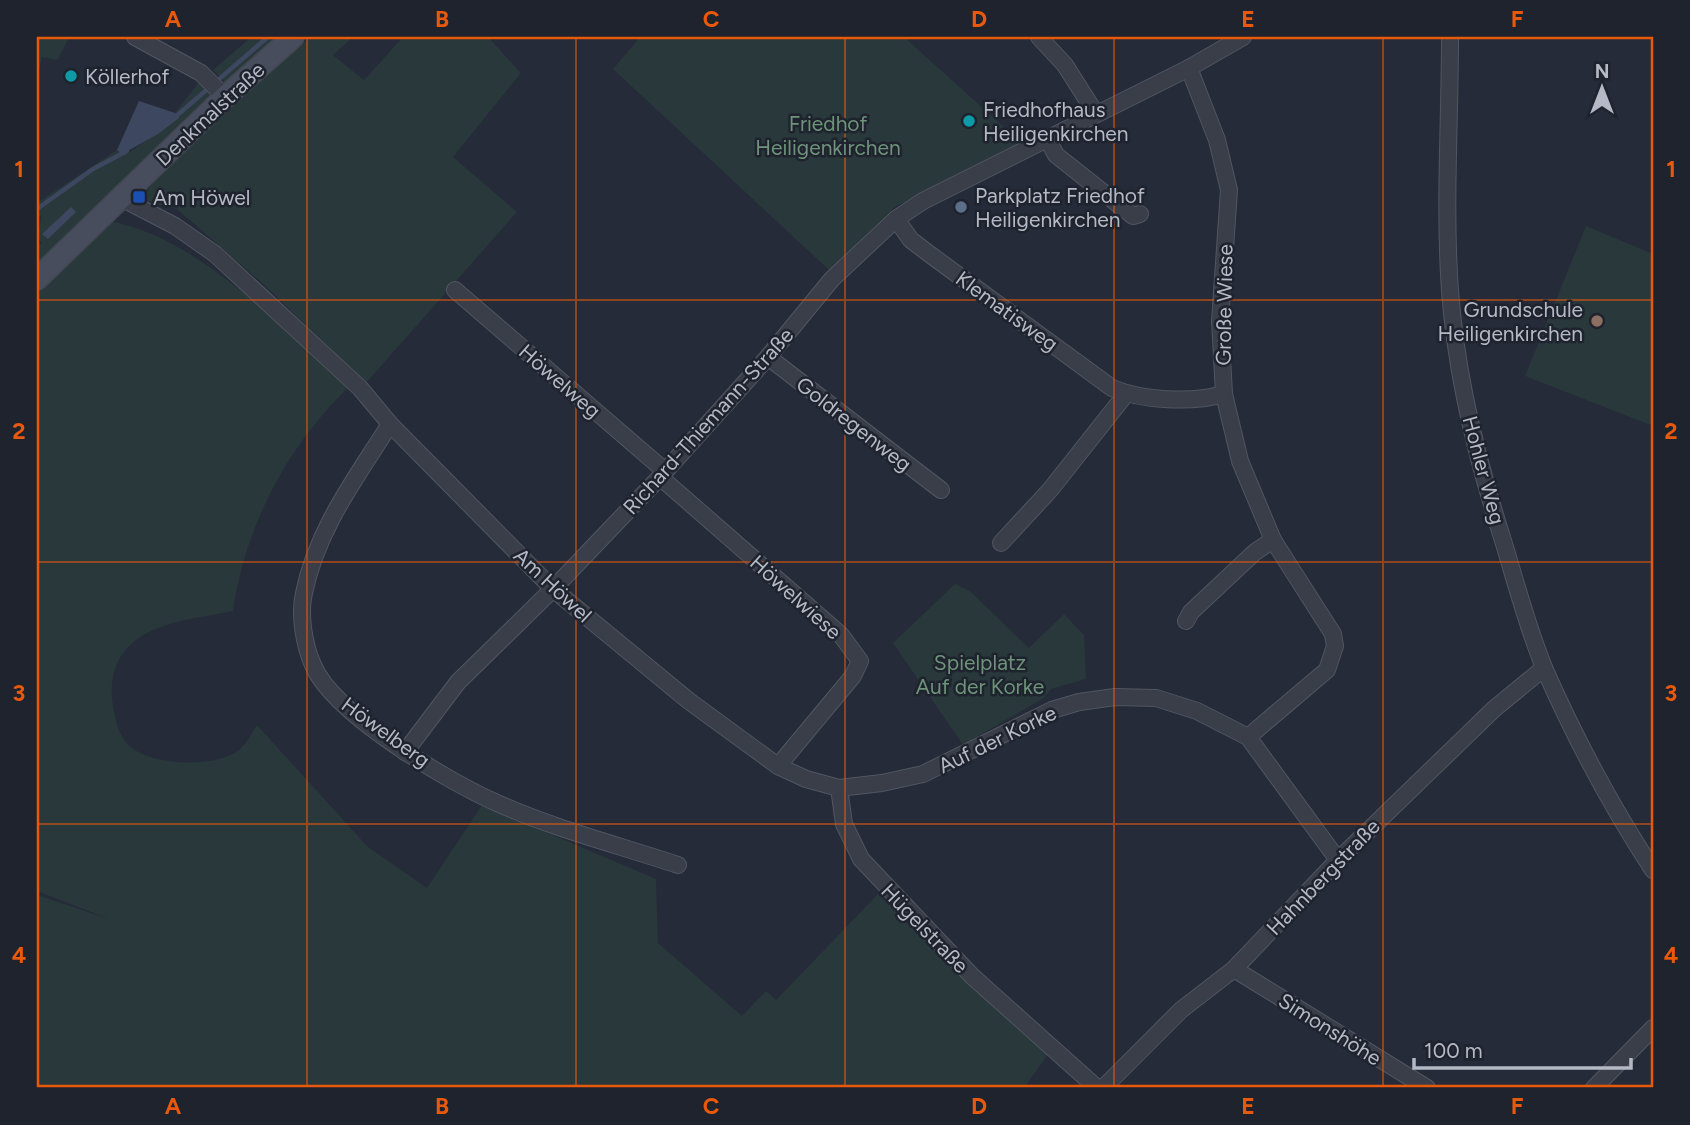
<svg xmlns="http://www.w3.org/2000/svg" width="1690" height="1125" font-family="Figtree,sans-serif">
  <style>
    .green { fill: #28383b }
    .water { fill: #3d4860 }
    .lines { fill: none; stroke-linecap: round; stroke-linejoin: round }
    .stream { stroke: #3d4860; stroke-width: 4.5 }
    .street-casing { stroke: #515661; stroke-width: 18 }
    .secondary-casing { stroke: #424752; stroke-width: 24 }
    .street { stroke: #393e49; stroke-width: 16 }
    .secondary { stroke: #474d5c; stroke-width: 21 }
    .grid { fill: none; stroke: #e8590c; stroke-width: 2; stroke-opacity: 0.55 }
    .culture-dot { fill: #0f9aa8; stroke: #1e232e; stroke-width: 2.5 }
    .transit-dot { fill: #1a4fb4; stroke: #1e232e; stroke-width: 2.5 }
    .service-dot { fill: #5c6f8a; stroke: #1e232e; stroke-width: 2.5 }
    .education-dot { fill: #8d6e63; stroke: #1e232e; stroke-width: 2.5 }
    .labels { text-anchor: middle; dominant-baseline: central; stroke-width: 5; stroke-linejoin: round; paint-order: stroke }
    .poi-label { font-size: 21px; fill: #b4b9c5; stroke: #1e232e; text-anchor: start }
    .street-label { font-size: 21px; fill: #b4b9c5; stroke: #1e232e }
    .park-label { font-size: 21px; fill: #6e937a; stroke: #1e232e }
    .neatline { fill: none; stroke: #e8590c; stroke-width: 2.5 }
    .grid-label { font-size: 23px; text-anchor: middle; font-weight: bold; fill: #e8590c }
  </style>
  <rect width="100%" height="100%" fill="#252b39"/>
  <g class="green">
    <path d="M37 37H69L58 60 42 57 37 79Z"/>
    <path d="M251 37H282L229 86 213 70Z"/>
    <path d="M311 37H353L333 55 364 80 403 37H488L521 73 453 157 517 212 366 383 261 282 177 209 143 200C150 171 281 62 311 37Z"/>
    <path d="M640 37H904L1025 146 896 206 829 270 613 69Z"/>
    <path d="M200 81 210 92 209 99 37 264V247L42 243 37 237 42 215 37 219V203L117 150 127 154 178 118 175 113Z"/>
    <path d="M109 221C199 237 281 328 349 387 287 446 245 527 233 611 204 617 171 620 145 634 113 652 107 683 115 716 118 728 121 740 132 748 155 766 221 769 242 747 248 741 252 732 257 725L368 847 427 888 482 805 656 879 658 943 742 1016 766 991 776 1000 878 894 1048 1054 1024 1088H37V895L109 919 37 891V290Z"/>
    <path d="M1586 226 1653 254V426L1525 376Z"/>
    <path d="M955 584 971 592 1029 648 1064 614 1084 635 1086 679 1051 689 1044 698 963 745 893 643Z"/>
  </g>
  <g class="water">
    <path d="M139 101 175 113 179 118 158 134 122 154 117 150Z"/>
    <path d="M71 207 76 212 48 239 42 234Z"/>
  </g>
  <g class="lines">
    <g class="stream">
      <path d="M174 118 268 37"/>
      <path d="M37 209 93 169 127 151"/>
    </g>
    <g class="street-casing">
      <g id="street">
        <path d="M135 37 201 73 225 97"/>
        <path d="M1039 37 1065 65 1096 114"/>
        <path d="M1450 37C1450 122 1444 206 1450 291 1456 373 1476 456 1501 534 1515 579 1527 627 1545 670 1576 740 1611 806 1653 870"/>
        <path d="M1189 68 1217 140 1229 190 1220 321 1224 394 1240 461 1273 540 1333 634 1335 646 1327 670 1248 737"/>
        <path d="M1048 140 1056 155 1133 216 1140 214"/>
        <path d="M121 198 175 226 215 254 360 388 390 424 553 589 689 701 778 766 806 779 839 788 844 824 861 859 972 976 1097 1088"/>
        <path d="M896 219 911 240 928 253 1112 388C1143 401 1192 403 1224 394"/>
        <path d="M455 290 665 471"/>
        <path d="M768 357 941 490"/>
        <path d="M390 424C356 478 317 529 304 593 299 614 304 645 313 665 333 714 449 782 497 803 555 829 618 845 678 865"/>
        <path d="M660 477 841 635 860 661 853 676 778 766"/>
        <path d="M1001 543 1050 490 1126 394"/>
        <path d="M1186 621 1191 612 1255 552 1273 540"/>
        <path d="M405 752 458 682 553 589 660 477 768 357 832 279 896 219 923 201 1189 68 1243 37"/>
        <path d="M839 788 882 783 923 774 1052 710 1079 702 1115 697 1156 698 1197 711 1248 737 1338 860"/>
        <path d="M1234 969 1427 1088"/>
        <path d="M1103 1088 1181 1010 1234 969 1338 860 1494 709 1544 668"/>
        <path d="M1594 1088 1653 1028"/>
      </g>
    </g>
    <g class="secondary-casing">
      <path id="secondary" d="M37 279 225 97 293 37"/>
    </g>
    <use href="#street" class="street"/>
    <use href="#secondary" class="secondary"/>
  </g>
  <path class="grid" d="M307 37V1088M576 37V1088M845 37V1088M1114 37V1088M1383 37V1088M37 300H1653M37 562H1653M37 824H1653"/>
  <g class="culture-dot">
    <circle cx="71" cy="76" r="7"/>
    <circle cx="969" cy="121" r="7"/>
  </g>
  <rect class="transit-dot" x="132" y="190" width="14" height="14" rx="3.5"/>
  <circle class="service-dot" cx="961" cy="207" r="7"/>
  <circle class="education-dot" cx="1597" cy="321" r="7"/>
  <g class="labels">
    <g class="poi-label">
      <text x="85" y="76">Köllerhof</text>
      <text x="983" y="109">Friedhofhaus<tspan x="983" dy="24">Heiligenkirchen</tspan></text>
      <text x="975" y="195">Parkplatz Friedhof<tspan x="975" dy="24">Heiligenkirchen</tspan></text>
      <text x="153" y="197">Am Höwel</text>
      <text x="1583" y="309" text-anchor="end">Grundschule<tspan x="1583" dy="24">Heiligenkirchen</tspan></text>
    </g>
    <g class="street-label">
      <text transform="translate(210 114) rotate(-43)">Denkmalstraße</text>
      <text transform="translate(1224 305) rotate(-89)">Große Wiese</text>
      <text transform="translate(1007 311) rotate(36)">Klematisweg</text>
      <text transform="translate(560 381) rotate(41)">Höwelweg</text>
      <text transform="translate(708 421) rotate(-48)">Richard-Thiemann-Straße</text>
      <text transform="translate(854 424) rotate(38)">Goldregenweg</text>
      <text transform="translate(1484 470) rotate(75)">Hohler Weg</text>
      <text transform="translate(553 585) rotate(43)">Am Höwel</text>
      <text transform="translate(796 597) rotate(42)">Höwelwiese</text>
      <text transform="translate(386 732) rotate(36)">Höwelberg</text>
      <text transform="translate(997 739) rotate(-26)">Auf der Korke</text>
      <text transform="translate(1323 877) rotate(-46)">Hahnbergstraße</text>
      <text transform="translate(925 928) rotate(46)">Hügelstraße</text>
      <text transform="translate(1330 1029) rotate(32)">Simonshöhe</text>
    </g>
    <g class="park-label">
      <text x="828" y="123">Friedhof<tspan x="828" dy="24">Heiligenkirchen</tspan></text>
      <text x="980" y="662">Spielplatz<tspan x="980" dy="24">Auf der Korke</tspan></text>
    </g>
  </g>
  <rect width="1690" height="1125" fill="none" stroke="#1e232e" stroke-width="77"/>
  <g transform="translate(1602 88)" stroke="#1e232e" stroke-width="5" paint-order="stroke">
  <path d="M0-5L12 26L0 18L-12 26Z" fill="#b4b9c5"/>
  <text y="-10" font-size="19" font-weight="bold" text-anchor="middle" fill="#b4b9c5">N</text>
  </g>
  <path d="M1414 1058v10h217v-10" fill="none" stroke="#b4b9c5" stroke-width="3.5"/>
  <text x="1424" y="1058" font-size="21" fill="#b4b9c5" stroke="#1e232e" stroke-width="5" paint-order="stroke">100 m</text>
  <rect x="38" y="38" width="1614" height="1048" class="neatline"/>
  <g class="grid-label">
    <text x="173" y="27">A</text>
    <text x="442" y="27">B</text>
    <text x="711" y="27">C</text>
    <text x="979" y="27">D</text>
    <text x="1248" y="27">E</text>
    <text x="1517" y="27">F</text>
    <text x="19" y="177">1</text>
    <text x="1671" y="177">1</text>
    <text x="19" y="439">2</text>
    <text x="1671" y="439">2</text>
    <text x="19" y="701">3</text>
    <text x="1671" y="701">3</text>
    <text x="19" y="963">4</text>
    <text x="1671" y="963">4</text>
    <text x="173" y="1114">A</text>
    <text x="442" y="1114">B</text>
    <text x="711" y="1114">C</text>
    <text x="979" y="1114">D</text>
    <text x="1248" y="1114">E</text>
    <text x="1517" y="1114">F</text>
  </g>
</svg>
